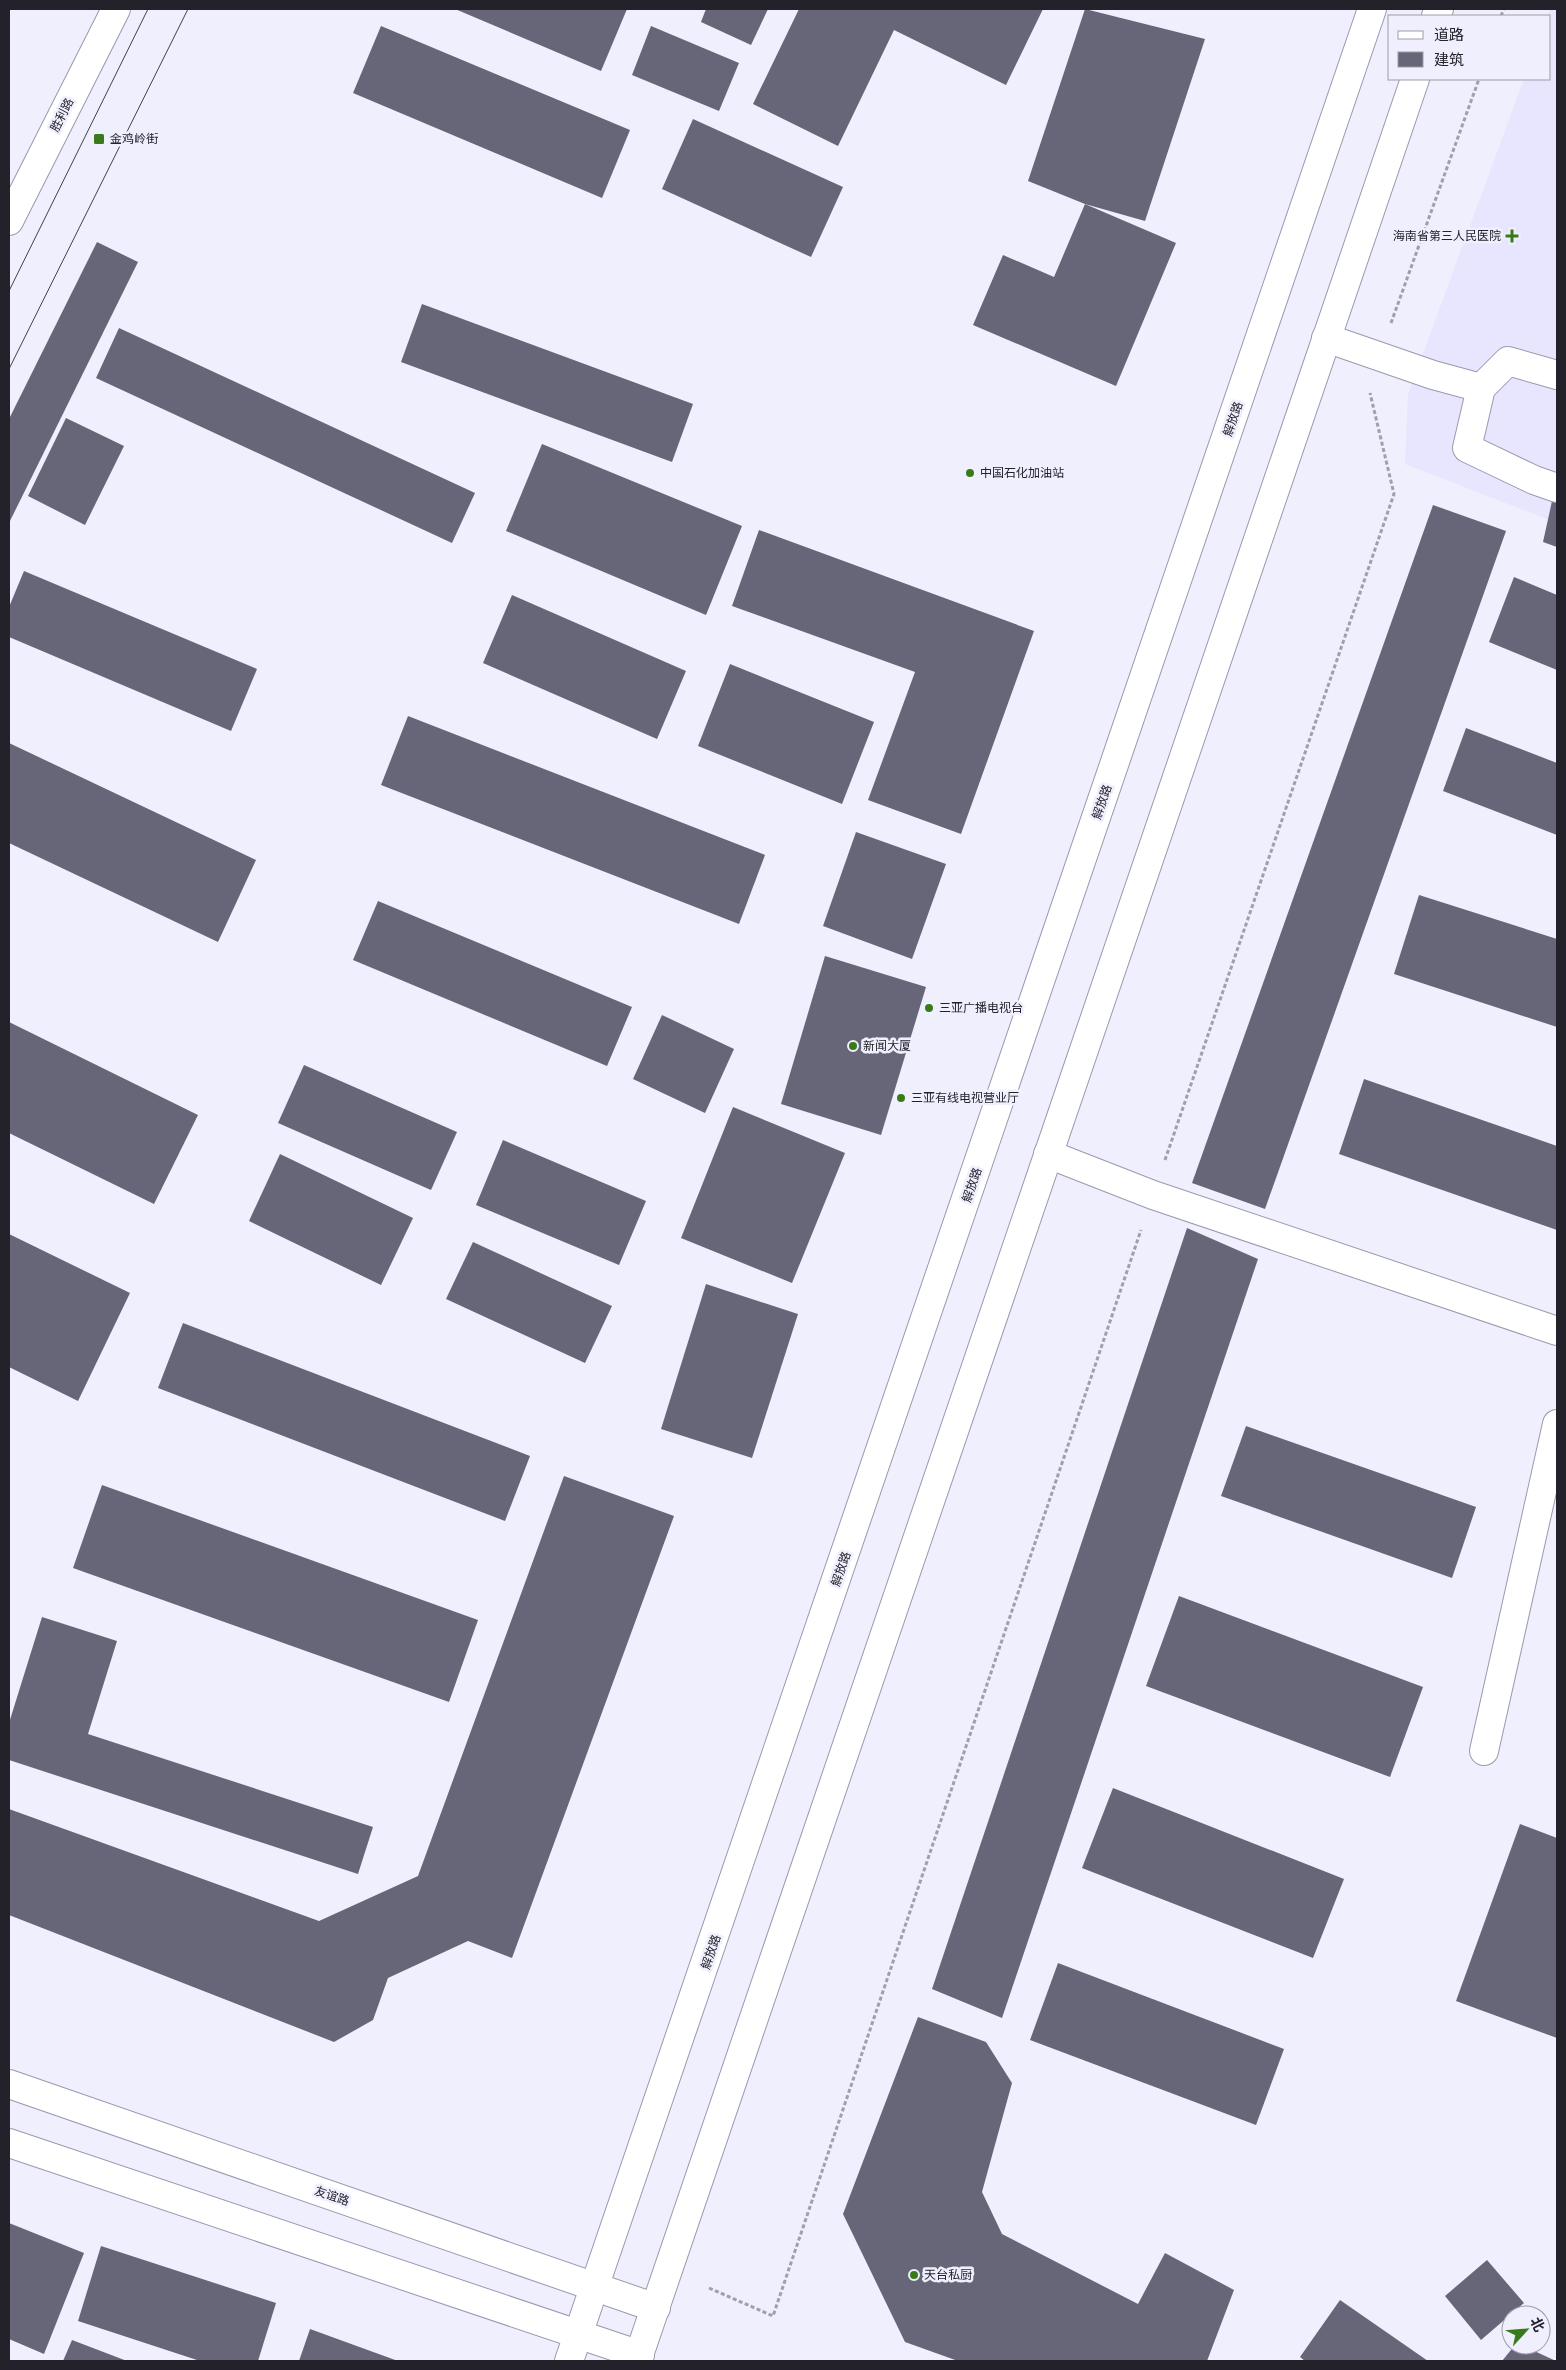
<svg xmlns="http://www.w3.org/2000/svg" width="1566" height="2370" font-family="Raleway,'Noto Sans SC',sans-serif">
  <style>
    .built { fill: #e7e6fe }
    .building { fill: #676679 }
    .lines { fill: none; stroke-linecap: round; stroke-linejoin: round }
    .minor-casing { stroke: #9a99ae; stroke-width: 30 }
    .major-casing { stroke: #9a99ae; stroke-width: 30 }
    .path { stroke: #a09fab; stroke-width: 3; stroke-dasharray: 4 2.5; stroke-linecap: butt }
    .minor { stroke: #fff; stroke-width: 28 }
    .major { stroke: #fff; stroke-width: 28 }
    .tram { stroke: #42424a; stroke-width: 1 }
    .poi-dot { fill: #397b1a; stroke: #efeffd; stroke-width: 2 }
    .labels { text-anchor: middle; dominant-baseline: central; stroke-width: 5; stroke-linejoin: round; paint-order: stroke }
    .street-label { font-size: 12px; fill: #23222a; stroke: #efeffd }
    .poi-label { font-size: 12px; fill: #23222a; stroke: #efeffd; text-anchor: start }
  </style>
  <rect width="100%" height="100%" fill="#efeffd"/>
  <path class="built" d="M1550 9H1557V523L1405 464 1408 394 1524 79H1550V16H1547Z"/>
  <g class="building">
    <path d="M455 9H627L601 71Z"/>
    <path d="M706 9H768L751 45 701 22Z"/>
    <path d="M799 9H1043L1006 85 894 30 838 146 753 104Z"/>
    <path d="M1085 9 1205 39 1145 221 1085 204 1028 181Z"/>
    <path d="M381 26 630 130 602 198 353 93Z"/>
    <path d="M651 26 739 63 719 111 632 75Z"/>
    <path d="M693 119 843 187 811 257 662 189Z"/>
    <path d="M1085 204 1176 243 1116 386 973 325 1003 255 1054 277Z"/>
    <path d="M97 242 138 262 9 523V419Z"/>
    <path d="M422 304 693 404 672 462 401 362Z"/>
    <path d="M119 328 475 493 452 543 96 378Z"/>
    <path d="M66 418 124 446 85 525 28 496Z"/>
    <path d="M542 444 742 526 706 615 506 531Z"/>
    <path d="M1556 483H1557V547L1543 542Z"/>
    <path d="M1433 505 1506 531 1265 1209 1192 1183Z"/>
    <path d="M759 530 1034 631 961 834 868 800 915 672 732 606Z"/>
    <path d="M24 571 257 669 231 731 9 637V607Z"/>
    <path d="M1514 577 1557 595V670L1489 642Z"/>
    <path d="M512 595 686 671 657 739 483 663Z"/>
    <path d="M730 664 874 722 842 804 698 746Z"/>
    <path d="M408 716 765 855 739 924 381 785Z"/>
    <path d="M1466 728 1557 763V835L1443 791Z"/>
    <path d="M9 743 256 860 218 942 9 843Z"/>
    <path d="M856 832 946 864 912 959 823 926Z"/>
    <path d="M1419 895 1557 939V1027L1394 974Z"/>
    <path d="M378 901 632 1007 607 1066 353 960Z"/>
    <path d="M825 956 926 987 881 1135 781 1104Z"/>
    <path d="M662 1015 734 1049 705 1113 633 1079Z"/>
    <path d="M9 1022 198 1115 154 1204 9 1133Z"/>
    <path d="M304 1065 457 1132 431 1190 278 1123Z"/>
    <path d="M1364 1079 1557 1146V1230L1339 1154Z"/>
    <path d="M733 1107 845 1153 792 1283 681 1238Z"/>
    <path d="M503 1140 646 1201 619 1265 476 1205Z"/>
    <path d="M280 1154 413 1218 381 1285 249 1221Z"/>
    <path d="M1187 1228 1258 1259 1002 2018 932 1989Z"/>
    <path d="M9 1234 130 1293 78 1401 9 1367Z"/>
    <path d="M473 1242 612 1306 585 1363 446 1299Z"/>
    <path d="M706 1284 798 1314 752 1458 661 1429Z"/>
    <path d="M183 1323 530 1456 505 1521 158 1388Z"/>
    <path d="M1246 1426 1476 1507 1452 1578 1221 1496Z"/>
    <path d="M564 1476 674 1516 512 1958 468 1941 388 1978 373 2020 334 2042 9 1915V1809L319 1921 418 1876Z"/>
    <path d="M102 1485 478 1620 449 1702 73 1568Z"/>
    <path d="M1179 1596 1423 1687 1390 1777 1146 1686Z"/>
    <path d="M42 1617 117 1641 88 1734 373 1827 358 1874 9 1760V1723Z"/>
    <path d="M1113 1788 1344 1879 1313 1958 1082 1868Z"/>
    <path d="M1520 1824 1557 1838V2038L1456 2001Z"/>
    <path d="M1058 1963 1284 2049 1256 2125 1030 2040Z"/>
    <path d="M918 2017 986 2042 1012 2083 982 2192 1002 2234 1138 2304 1165 2253 1234 2290 1207 2361H958L905 2342 843 2214Z"/>
    <path d="M9 2223 84 2253 44 2354 9 2339Z"/>
    <path d="M101 2246 276 2303 258 2361H200L78 2321Z"/>
    <path d="M1487 2260 1524 2303 1481 2340 1445 2296Z"/>
    <path d="M1340 2300 1428 2361H1305L1300 2357Z"/>
    <path d="M310 2329 398 2361H299Z"/>
    <path d="M72 2340 127 2361H63Z"/>
    <path d="M1515 2345H1521L1556 2361H1502Z"/>
  </g>
  <g class="lines">
    <g class="minor-casing">
      <g id="minor">
        <path d="M9 221 116 9"/>
        <path d="M1326 338 1433 375 1481 388 1467 448 1534 480 1557 488"/>
        <path d="M1481 388 1508 361 1557 375"/>
        <path d="M1048 1154 1153 1195 1557 1331"/>
        <path d="M1484 1751 1557 1424"/>
      </g>
    </g>
    <g class="major-casing">
      <g id="major">
        <path d="M1436 16 1439 9"/>
        <path d="M9 2084 656 2308"/>
        <path d="M9 2143 640 2355"/>
        <path d="M569 2361 1372 9"/>
        <path d="M637 2361 1415 79"/>
      </g>
    </g>
    <g class="path">
      <path d="M1501 16 1504 9"/>
      <path d="M1391 323 1479 79"/>
      <path d="M1165 1160 1394 494 1370 393"/>
      <path d="M709 2288 773 2316 1141 1230"/>
    </g>
    <use href="#minor" class="minor"/>
    <use href="#major" class="major"/>
    <g class="tram">
      <path d="M9 291 148 9"/>
      <path d="M9 369 188 9"/>
    </g>
  </g>
  <g class="poi-dot">
    <rect x="93" y="133" width="12" height="12" rx="2.5"/>
    <path d="M1509.5 228.5h5v5h5v5h-5v5h-5v-5h-5v-5h5z"/>
    <circle cx="970" cy="473" r="5"/>
    <circle cx="929" cy="1008" r="5"/>
    <circle cx="853" cy="1046" r="5"/>
    <circle cx="901" cy="1098" r="5"/>
    <circle cx="914" cy="2275" r="5"/>
  </g>
  <g class="labels">
    <g class="street-label">
      <text transform="translate(62 115) rotate(-63)">胜利路</text>
      <text transform="translate(1233 419) rotate(-71)">解放路</text>
      <text transform="translate(1102 802) rotate(-71)">解放路</text>
      <text transform="translate(972 1185) rotate(-71)">解放路</text>
      <text transform="translate(841 1569) rotate(-71)">解放路</text>
      <text transform="translate(711 1952) rotate(-71)">解放路</text>
      <text transform="translate(332 2196) rotate(19)">友谊路</text>
    </g>
    <g class="poi-label">
      <text x="110" y="139">金鸡岭街</text>
      <text x="1501" y="236" text-anchor="end">海南省第三人民医院</text>
      <text x="980" y="473">中国石化加油站</text>
      <text x="939" y="1008">三亚广播电视台</text>
      <text x="863" y="1046">新闻大厦</text>
      <text x="911" y="1098">三亚有线电视营业厅</text>
      <text x="924" y="2275">天台私厨</text>
    </g>
  </g>
  <rect width="1566" height="2370" fill="none" stroke="#23222a" stroke-width="20"/>
  <rect x="1388" y="15" width="162" height="65" fill="#efeffd" stroke="#9d9da9"/>
  <rect x="1398" y="31" width="25" height="8" fill="#ffffff" stroke="#9d9da9"/>
  <text x="1434" y="40" font-size="15" fill="#23222a">道路</text>
  <rect x="1398" y="52" width="25" height="15" fill="#676679" stroke="#9d9da9"/>
  <text x="1434" y="65" font-size="15" fill="#23222a">建筑</text>
  <g transform="translate(1526 2330) rotate(64)"><circle r="24" fill="#efeffd" stroke="#9d9da9"/>
  <path d="M0-4L9 19L0 12L-9 19Z" fill="#397b1a"/>
  <text y="-8" font-size="14" font-weight="bold" text-anchor="middle" fill="#23222a">北</text>
  </g>
</svg>
